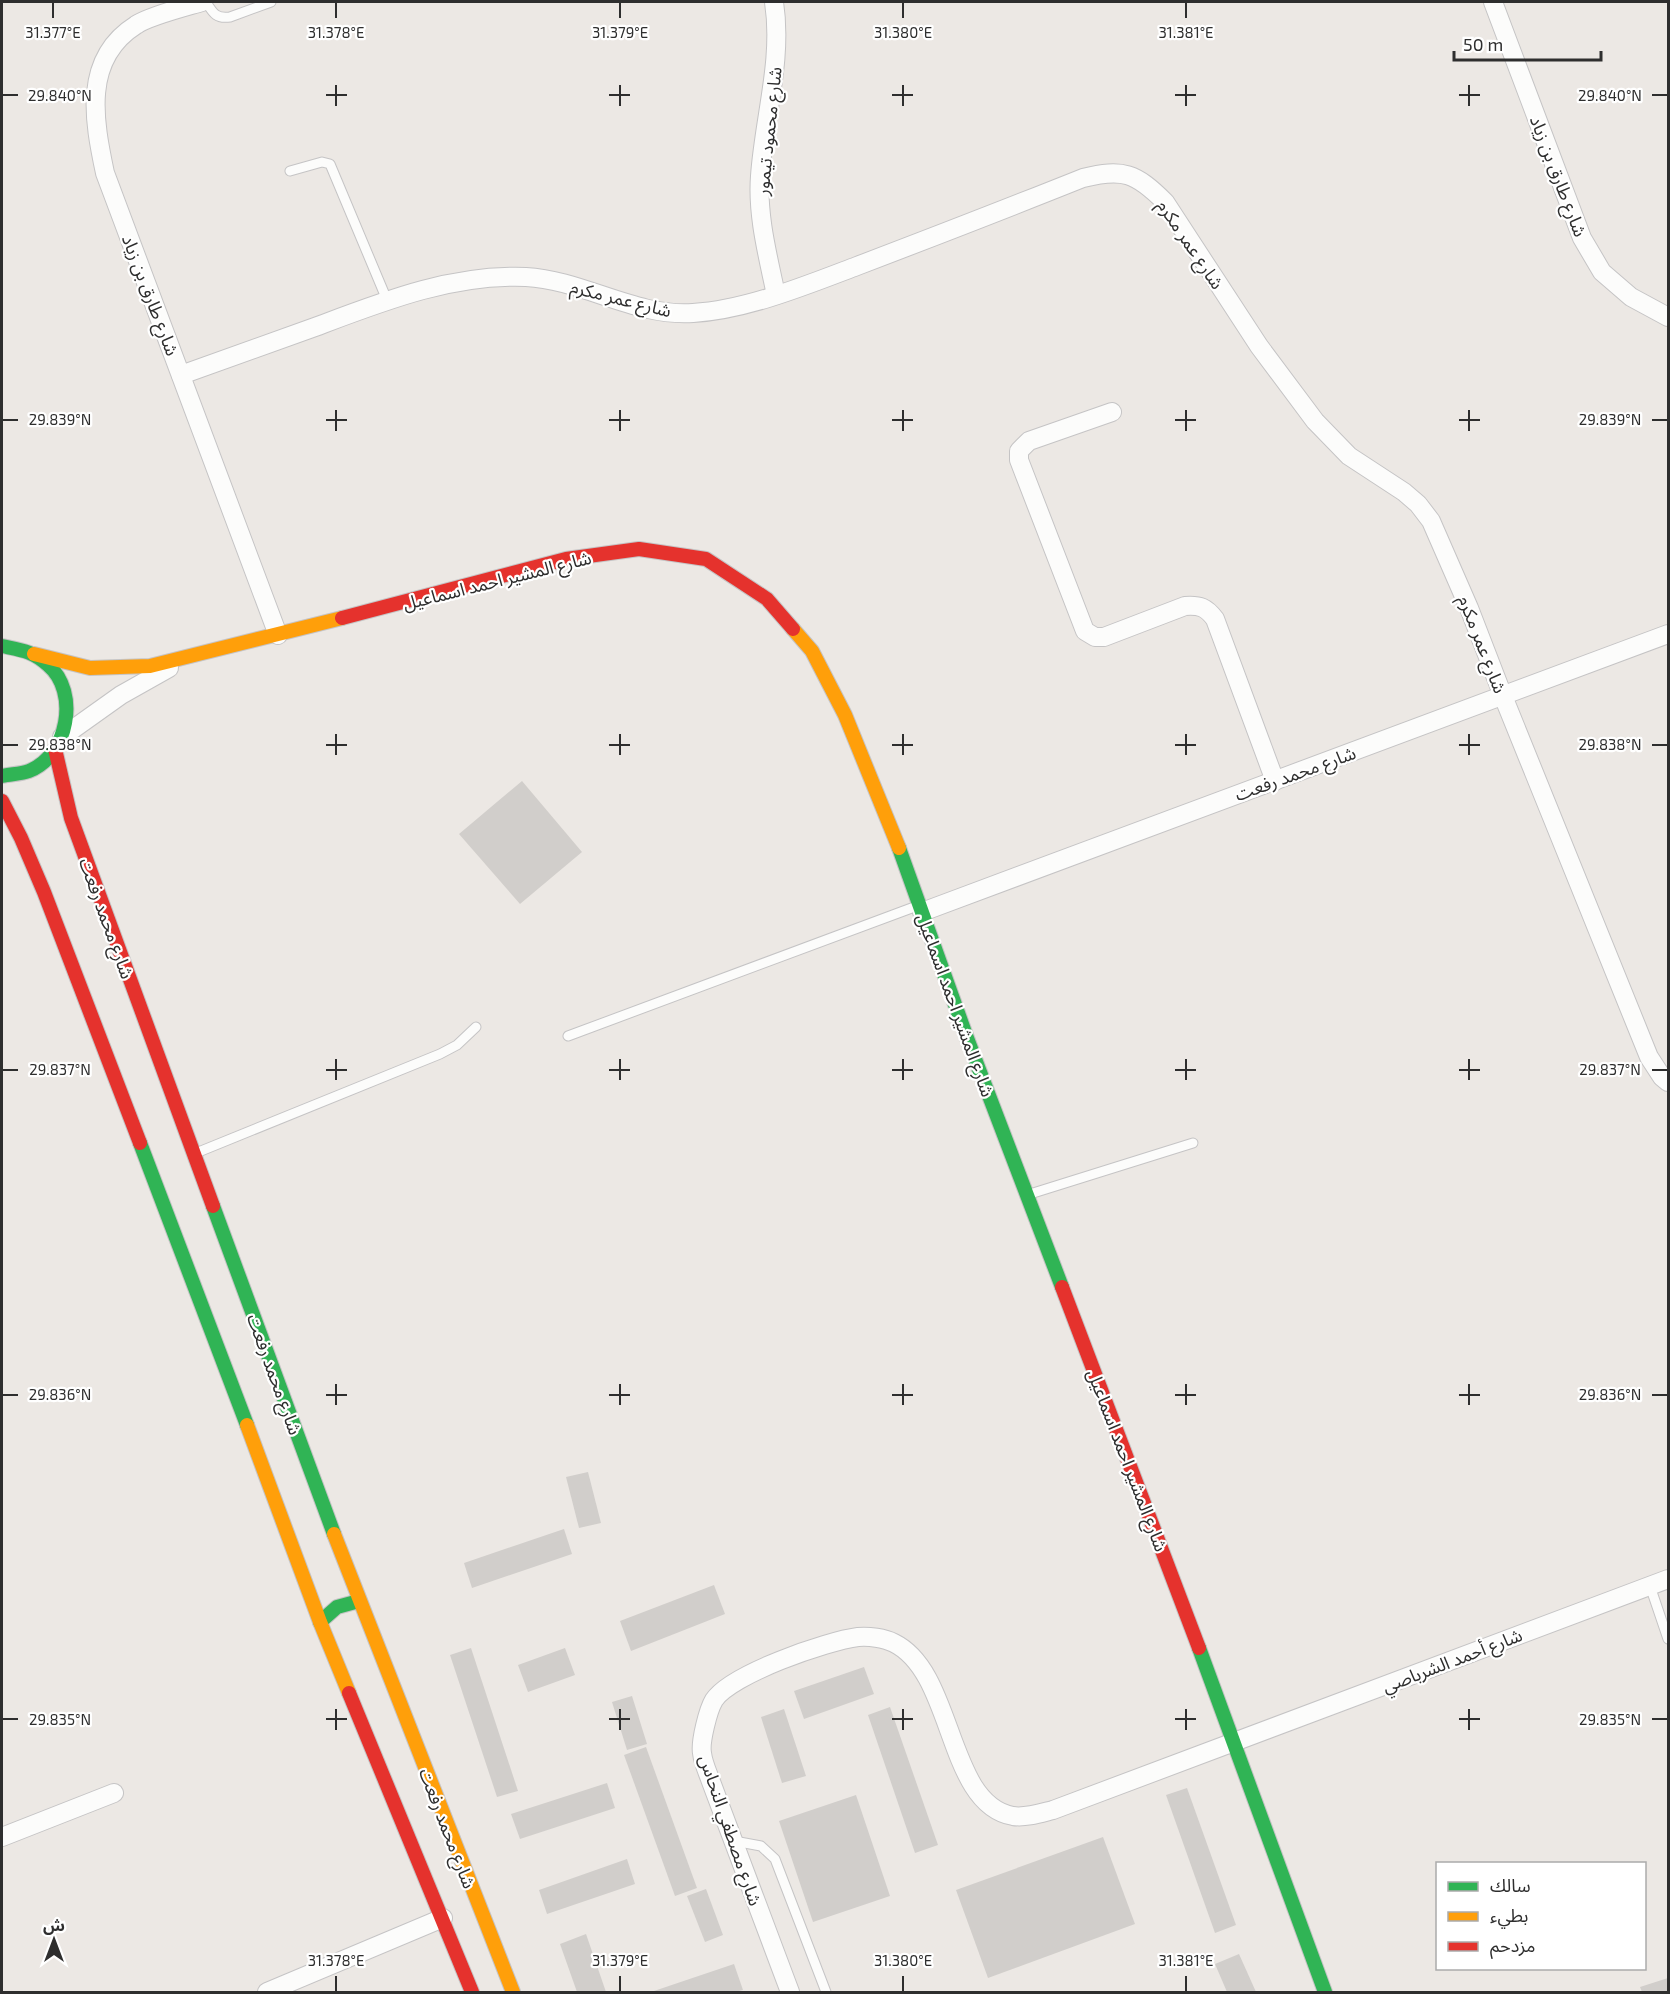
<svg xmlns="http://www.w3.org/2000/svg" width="1670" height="1994" font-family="'Exo 2','Noto Sans Arabic',sans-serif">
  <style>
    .building { fill: #d1cecb }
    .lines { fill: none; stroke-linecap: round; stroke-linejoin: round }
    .lane-casing { stroke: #c5c4c5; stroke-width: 11 }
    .street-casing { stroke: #c5c4c5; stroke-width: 20 }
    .fast-casing { stroke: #c5c4c5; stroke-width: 16 }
    .slow-casing { stroke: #c5c4c5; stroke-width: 16 }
    .jam-casing { stroke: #c5c4c5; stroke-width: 16 }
    .lane { stroke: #fcfcfb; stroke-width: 9 }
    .street { stroke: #fcfcfb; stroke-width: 18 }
    .fast { stroke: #30b455; stroke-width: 14 }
    .slow { stroke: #ff9f0a; stroke-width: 14 }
    .jam { stroke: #e5322d; stroke-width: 14 }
    .ticks { fill: none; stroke: #2e2e2e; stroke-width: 2 }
    .labels { text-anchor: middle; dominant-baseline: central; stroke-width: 4.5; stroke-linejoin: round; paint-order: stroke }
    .street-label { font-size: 18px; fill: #2e2e2e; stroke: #fff }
    .ticks-label { font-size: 15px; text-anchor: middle; fill: #2e2e2e; stroke: #fff; stroke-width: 4.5; stroke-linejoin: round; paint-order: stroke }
  </style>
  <rect width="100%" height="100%" fill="#ece8e4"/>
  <g class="building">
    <path d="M522 781 582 852 520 904 459 834Z"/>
    <path d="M588 1472 601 1523 579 1528 566 1477Z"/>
    <path d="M564 1529 572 1554 472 1588 464 1563Z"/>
    <path d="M714 1585 725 1614 631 1651 620 1621Z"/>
    <path d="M471 1648 518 1791 497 1797 450 1655Z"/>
    <path d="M565 1648 575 1675 528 1692 518 1665Z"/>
    <path d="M864 1667 874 1694 804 1719 794 1691Z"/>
    <path d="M632 1696 647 1744 627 1750 612 1702Z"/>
    <path d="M890 1707 938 1845 915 1853 868 1715Z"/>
    <path d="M784 1709 806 1776 782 1783 761 1717Z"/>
    <path d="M646 1747 697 1888 675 1896 624 1755Z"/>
    <path d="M607 1783 615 1808 520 1839 511 1814Z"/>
    <path d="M1187 1788 1236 1925 1215 1933 1166 1795Z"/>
    <path d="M856 1795 890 1896 813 1922 779 1821Z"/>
    <path d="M1103 1837 1135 1924 988 1978 956 1890Z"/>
    <path d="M627 1859 635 1884 547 1914 539 1890Z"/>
    <path d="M706 1889 723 1935 705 1942 687 1896Z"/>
    <path d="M586 1934 606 1992H577L560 1944Z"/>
    <path d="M1239 1954 1256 1992H1227L1215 1964Z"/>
    <path d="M734 1964 743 1990 735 1992H651Z"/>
    <path d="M1668 1978V1992H1642L1640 1987Z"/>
  </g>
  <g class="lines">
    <g class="lane-casing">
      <g id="lane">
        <path d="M206 2C213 13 216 19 230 17L271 2"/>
        <path d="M290 171 322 162 330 164 387 300"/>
        <path d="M568 1036 917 906"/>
        <path d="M196 1153 440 1054 457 1045 476 1027"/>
        <path d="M1030 1194 1193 1143"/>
        <path d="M1650 1586 1668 1639"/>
        <path d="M734 1841 761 1846 775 1859 826 1992"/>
      </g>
    </g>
    <g class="street-casing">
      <g id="street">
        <path d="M202 2C185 7 149 16 136 25 82 59 94 121 105 173L278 635"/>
        <path d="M774 2C783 60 764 118 760 176 757 216 768 256 776 295"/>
        <path d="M1493 2 1582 238 1602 272 1631 297 1668 317"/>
        <path d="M181 375C226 359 271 343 315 327 384 301 452 274 526 277 583 280 635 317 693 313 746 310 807 285 857 266 933 237 1008 208 1083 178 1123 168 1136 173 1165 202L1259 346 1315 421 1349 456 1404 492 1418 504 1431 521 1469 608 1503 696 1649 1057 1662 1077 1668 1082"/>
        <path d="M1112 412 1029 441 1019 451V460L1085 631 1095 637H1104L1185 606C1200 605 1206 607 1215 619L1275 781"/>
        <path d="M62 737 121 695 169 668"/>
        <path d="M922 912 1668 634"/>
        <path d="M2 1837 114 1793"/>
        <path d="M267 1992 443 1918"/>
        <path d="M790 1992 710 1779C707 1771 703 1762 702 1753 700 1742 708 1710 714 1700 731 1674 827 1641 858 1637 869 1636 884 1638 894 1643 955 1673 946 1804 1013 1816 1026 1818 1041 1813 1053 1810L1668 1579"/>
      </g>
    </g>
    <g class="fast-casing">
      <g id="fast">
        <path d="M2 646C21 650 33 651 48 665 80 692 68 756 29 771 21 774 11 774 2 776"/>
        <path d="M899 848 967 1038 1062 1287"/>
        <path d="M140 1143 247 1425"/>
        <path d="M213 1206 334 1534"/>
        <path d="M320 1622 337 1607 359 1601"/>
        <path d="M1199 1648 1325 1992"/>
      </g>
    </g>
    <g class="slow-casing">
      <g id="slow">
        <path d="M793 629 812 651 845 715 899 848"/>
        <path d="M34 654 90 668 150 666 342 618"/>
        <path d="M247 1425 320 1622 349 1693"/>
        <path d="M334 1534 513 1992"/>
      </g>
    </g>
    <g class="jam-casing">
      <g id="jam">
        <path d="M342 618 566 559 639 549 706 559 767 599 793 629"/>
        <path d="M55 749 71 818 213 1206"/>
        <path d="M2 801 21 838 44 892 140 1143"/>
        <path d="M1062 1287 1199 1648"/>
        <path d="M349 1693 472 1992"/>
      </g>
    </g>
    <use href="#lane" class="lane"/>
    <use href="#street" class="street"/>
    <use href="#fast" class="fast"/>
    <use href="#slow" class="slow"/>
    <use href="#jam" class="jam"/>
  </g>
  <path class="ticks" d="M53 3V18M336 3V18M620 3V18M903 3V18M1186 3V18M336 85V106M620 85V106M903 85V106M1186 85V106M1469 85V106M3 95H18M326 95H347M609 95H630M892 95H913M1175 95H1196M1459 95H1480M1652 95H1667M336 410V431M620 410V431M903 410V431M1186 410V431M1469 410V431M3 420H18M326 420H347M609 420H630M892 420H913M1175 420H1196M1459 420H1480M1652 420H1667M336 734V755M620 734V755M903 734V755M1186 734V755M1469 734V755M3 745H18M326 745H347M609 745H630M892 745H913M1175 745H1196M1459 745H1480M1652 745H1667M336 1059V1080M620 1059V1080M903 1059V1080M1186 1059V1080M1469 1059V1080M3 1070H18M326 1070H347M609 1070H630M892 1070H913M1175 1070H1196M1459 1070H1480M1652 1070H1667M336 1384V1405M620 1384V1405M903 1384V1405M1186 1384V1405M1469 1384V1405M3 1395H18M326 1395H347M609 1395H630M892 1395H913M1175 1395H1196M1459 1395H1480M1652 1395H1667M336 1709V1730M620 1709V1730M903 1709V1730M1186 1709V1730M1469 1709V1730M3 1719H18M326 1719H347M609 1719H630M892 1719H913M1175 1719H1196M1459 1719H1480M1652 1719H1667M336 1976V1991M620 1976V1991M903 1976V1991M1186 1976V1991"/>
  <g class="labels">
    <g class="street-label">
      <text transform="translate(768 131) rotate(-84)">شارع محمود تيمور</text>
      <text transform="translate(1559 176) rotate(69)">شارع طارق بن زياد</text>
      <text transform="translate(1191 244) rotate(56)">شارع عمر مكرم</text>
      <text transform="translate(151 295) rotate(69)">شارع طارق بن زياد</text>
      <text transform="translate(621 298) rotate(14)">شارع عمر مكرم</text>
      <text transform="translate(497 580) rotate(-14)">شارع المشير احمد اسماعيل</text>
      <text transform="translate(1483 644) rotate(69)">شارع عمر مكرم</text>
      <text transform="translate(1295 773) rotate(-20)">شارع محمد رفعت</text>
      <text transform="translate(107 918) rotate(70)">شارع محمد رفعت</text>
      <text transform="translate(956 1005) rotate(70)">شارع المشير احمد اسماعيل</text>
      <text transform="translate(275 1374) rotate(70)">شارع محمد رفعت</text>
      <text transform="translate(1128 1460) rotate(69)">شارع المشير احمد اسماعيل</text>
      <text transform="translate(1452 1660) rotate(-21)">شارع أحمد الشرباصي</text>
      <text transform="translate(448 1828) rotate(69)">شارع محمد رفعت</text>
      <text transform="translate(731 1830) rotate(71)">شارع مصطفي النحاس</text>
    </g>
  </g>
  <g class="ticks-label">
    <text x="53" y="38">31.377°E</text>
    <text x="336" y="38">31.378°E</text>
    <text x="620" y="38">31.379°E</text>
    <text x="903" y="38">31.380°E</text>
    <text x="1186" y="38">31.381°E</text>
    <text x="60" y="101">29.840°N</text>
    <text x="1610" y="101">29.840°N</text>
    <text x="60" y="425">29.839°N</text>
    <text x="1610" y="425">29.839°N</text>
    <text x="60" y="750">29.838°N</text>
    <text x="1610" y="750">29.838°N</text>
    <text x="60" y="1075">29.837°N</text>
    <text x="1610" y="1075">29.837°N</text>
    <text x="60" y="1400">29.836°N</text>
    <text x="1610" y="1400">29.836°N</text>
    <text x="60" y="1725">29.835°N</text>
    <text x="1610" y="1725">29.835°N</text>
    <text x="336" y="1966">31.378°E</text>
    <text x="620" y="1966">31.379°E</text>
    <text x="903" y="1966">31.380°E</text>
    <text x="1186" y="1966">31.381°E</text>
  </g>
  <rect width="1670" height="1994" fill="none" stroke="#2e2e2e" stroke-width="6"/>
  <rect x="1436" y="1862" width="210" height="108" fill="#ffffff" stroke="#ababab" stroke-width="1.5"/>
  <rect x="1448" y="1882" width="30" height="9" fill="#30b455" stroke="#ababab" stroke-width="1.5"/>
  <text x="1490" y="1892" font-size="18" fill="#2e2e2e">سالك</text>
  <rect x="1448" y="1912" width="30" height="9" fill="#ff9f0a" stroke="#ababab" stroke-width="1.5"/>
  <text x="1490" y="1922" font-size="18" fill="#2e2e2e">بطيء</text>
  <rect x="1448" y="1942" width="30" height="9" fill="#e5322d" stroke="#ababab" stroke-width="1.5"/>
  <text x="1490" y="1952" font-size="18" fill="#2e2e2e">مزدحم</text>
  <g transform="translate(54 1940)" stroke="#ffffff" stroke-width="4.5" paint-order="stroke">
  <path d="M0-4.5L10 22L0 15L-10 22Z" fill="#2e2e2e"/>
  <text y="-9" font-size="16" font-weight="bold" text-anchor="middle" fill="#2e2e2e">ش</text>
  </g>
  <path d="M1454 51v9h147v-9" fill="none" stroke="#2e2e2e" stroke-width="3"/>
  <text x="1463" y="51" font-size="18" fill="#2e2e2e" stroke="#ffffff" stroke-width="4.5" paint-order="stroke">50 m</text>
</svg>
